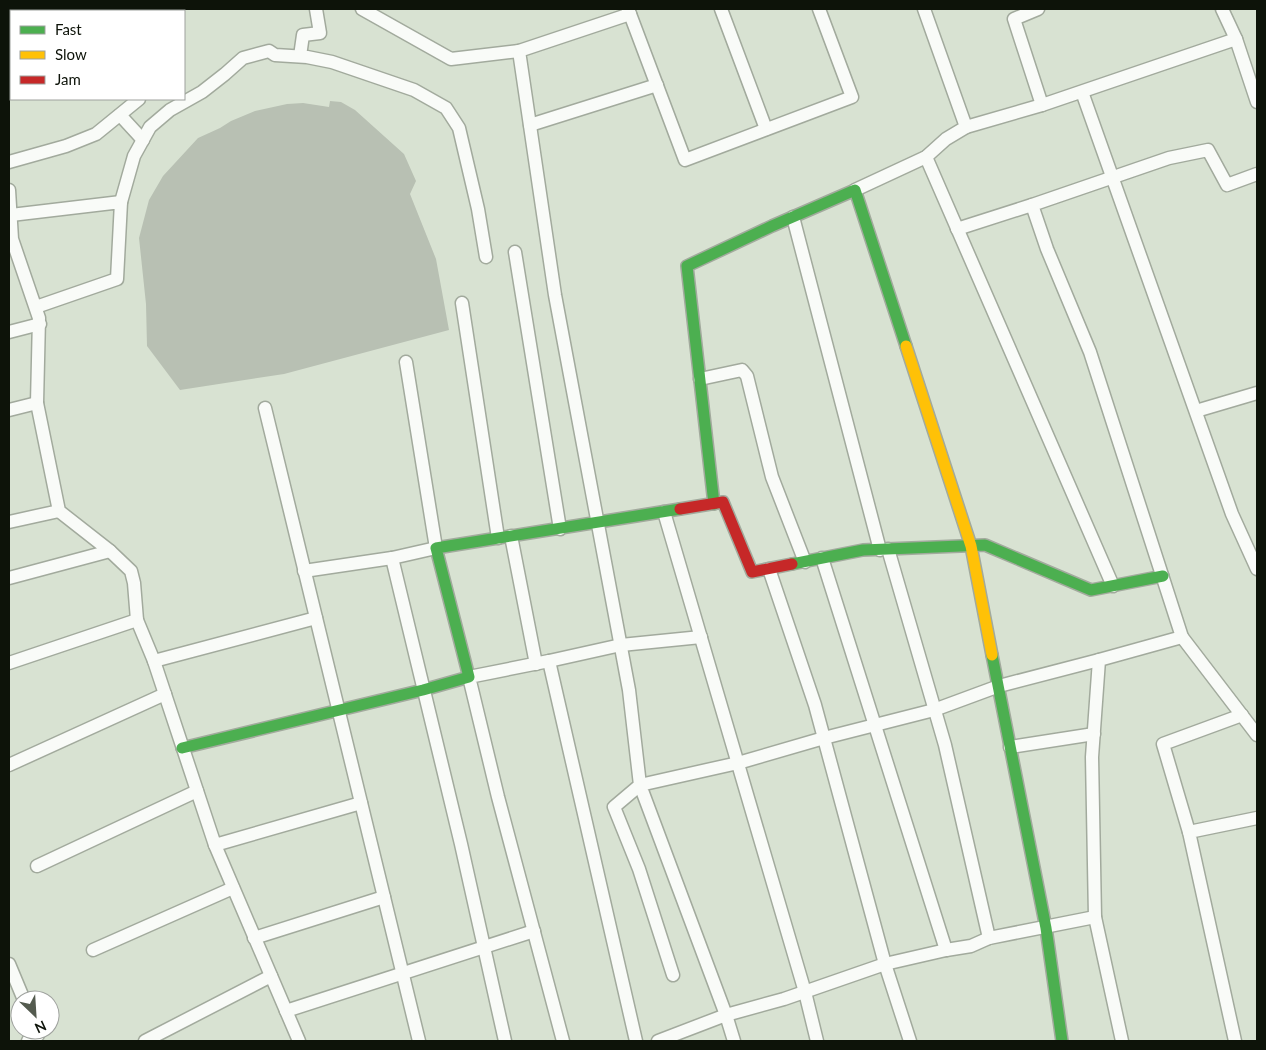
<svg xmlns="http://www.w3.org/2000/svg" width="1266" height="1050" font-family="Lato,sans-serif">
  <style>
    .building { fill: #b8c0b3 }
    .lines { fill: none; stroke-linecap: round; stroke-linejoin: round }
    .street-casing { stroke: #a2aa9d; stroke-width: 15 }
    .fast-casing { stroke: #a2aa9d; stroke-width: 14 }
    .slow-casing { stroke: #a2aa9d; stroke-width: 14 }
    .jam-casing { stroke: #a2aa9d; stroke-width: 14 }
    .street { stroke: #f9fbf8; stroke-width: 12 }
    .fast { stroke: #4caf50; stroke-width: 11 }
    .slow { stroke: #ffc107; stroke-width: 11 }
    .jam { stroke: #c62828; stroke-width: 11 }
  </style>
  <rect width="100%" height="100%" fill="#d8e2d2"/>
  <path class="building" d="M330 101 341 102 355 110 404 154 416 181 410 194 436 259 449 330 284 374 180 390 147 346 146 304 139 238 149 200 163 176 198 138 220 128 231 121 255 111 287 104 303 103 329 107Z"/>
  <g class="lines">
    <g class="street-casing">
      <g id="street">
        <path d="M132 9 133 11"/>
        <path d="M362 9 451 59 519 51"/>
        <path d="M628 9 630 14 519 51 555 295 629 690 640 785 614 807 639 869 673 975"/>
        <path d="M721 9 766 129"/>
        <path d="M1222 9 1236 39"/>
        <path d="M630 14 685 160 852 97 819 9"/>
        <path d="M300 56 303 35 320 33 316 9"/>
        <path d="M1082 92 1232 514 1257 569"/>
        <path d="M1042 105 1236 39 1257 102"/>
        <path d="M120 115 143 140"/>
        <path d="M530 125 657 85"/>
        <path d="M966 127 1042 105 1014 19 1038 9"/>
        <path d="M926 157 1113 586"/>
        <path d="M9 162 66 146 96 134 139 99"/>
        <path d="M9 190 12 239 39 318 37 403 59 511 110 551 9 578"/>
        <path d="M855 190 926 157 946 139 966 127 924 9"/>
        <path d="M121 202 134 156 150 127 170 110 202 92 225 74 243 58 269 51 275 55 307 57 332 62 414 90 446 108 459 128 478 209 486 257"/>
        <path d="M11 215 121 202 117 279 36 307"/>
        <path d="M793 217 880 550"/>
        <path d="M957 229 1032 205"/>
        <path d="M515 252 560 529"/>
        <path d="M462 303 498 538"/>
        <path d="M9 332 40 324"/>
        <path d="M406 362 436 548 392 558 461 844 505 1041"/>
        <path d="M700 379 742 370 747 376 772 477 805 562"/>
        <path d="M265 408 419 1041"/>
        <path d="M9 410 37 403"/>
        <path d="M1196 411 1257 393"/>
        <path d="M664 512 805 992 817 1041"/>
        <path d="M9 522 59 511"/>
        <path d="M511 536 536 664"/>
        <path d="M888 549 945 745 989 938"/>
        <path d="M110 551 131 571 134 583 137 620 154 661 215 845 299 1041"/>
        <path d="M822 558 946 950"/>
        <path d="M769 569 815 705 885 964 910 1041"/>
        <path d="M304 571 392 558"/>
        <path d="M1182 637 1257 735"/>
        <path d="M154 661 316 618"/>
        <path d="M549 661 469 677 498 797 563 1041"/>
        <path d="M9 663 137 620"/>
        <path d="M1010 747 1094 734"/>
        <path d="M9 765 165 694"/>
        <path d="M1189 832 1163 744 1242 715"/>
        <path d="M215 845 361 803"/>
        <path d="M37 866 197 791"/>
        <path d="M254 938 384 897"/>
        <path d="M93 950 233 888"/>
        <path d="M9 964 24 1000"/>
        <path d="M286 1011 534 931"/>
        <path d="M28 1041 38 1035"/>
        <path d="M145 1041 271 976"/>
        <path d="M636 1041 549 661 621 645 701 637"/>
        <path d="M658 1041 726 1015 784 999 885 964 946 950 971 946 989 938 1095 917"/>
        <path d="M734 1041 726 1015 640 785 738 763 824 738 934 710 999 686 1099 660"/>
        <path d="M1122 1041 1095 917 1092 757 1099 660 1182 637 1090 352 1047 249 1032 205 1169 158 1208 150 1227 185 1257 174"/>
        <path d="M1235 1041 1189 832 1257 818"/>
      </g>
    </g>
    <g class="fast-casing">
      <g id="fast">
        <path d="M714 504 687 266 772 226 855 190 906 346"/>
        <path d="M792 564 863 550 985 545 1091 590 1163 576"/>
        <path d="M992 655 1046 928 1062 1041"/>
        <path d="M182 748 423 690 469 677 436 548 680 509"/>
      </g>
    </g>
    <g class="slow-casing">
      <path id="slow" d="M906 346 971 546 992 655"/>
    </g>
    <g class="jam-casing">
      <path id="jam" d="M680 509 723 502 752 572 792 564"/>
    </g>
    <use href="#street" class="street"/>
    <use href="#fast" class="fast"/>
    <use href="#slow" class="slow"/>
    <use href="#jam" class="jam"/>
  </g>
  <rect width="1266" height="1050" fill="none" stroke="#0d1309" stroke-width="20"/>
  <rect x="10" y="10" width="175" height="90" fill="#ffffff" stroke="#9ea19d"/>
  <rect x="20" y="26" width="25" height="8" fill="#4caf50" stroke="#9ea19d"/>
  <text x="55" y="35" font-size="15" fill="#0d1309">Fast</text>
  <rect x="20" y="51" width="25" height="8" fill="#ffc107" stroke="#9ea19d"/>
  <text x="55" y="60" font-size="15" fill="#0d1309">Slow</text>
  <rect x="20" y="76" width="25" height="8" fill="#c62828" stroke="#9ea19d"/>
  <text x="55" y="85" font-size="15" fill="#0d1309">Jam</text>
  <g transform="translate(35 1015) rotate(155)"><circle r="24" fill="#ffffff" stroke="#9ea19d"/>
  <path d="M0-4L9 19L0 12L-9 19Z" fill="#545b4f"/>
  <text y="-8" font-size="14" font-weight="bold" text-anchor="middle" fill="#0d1309">N</text>
  </g>
</svg>
